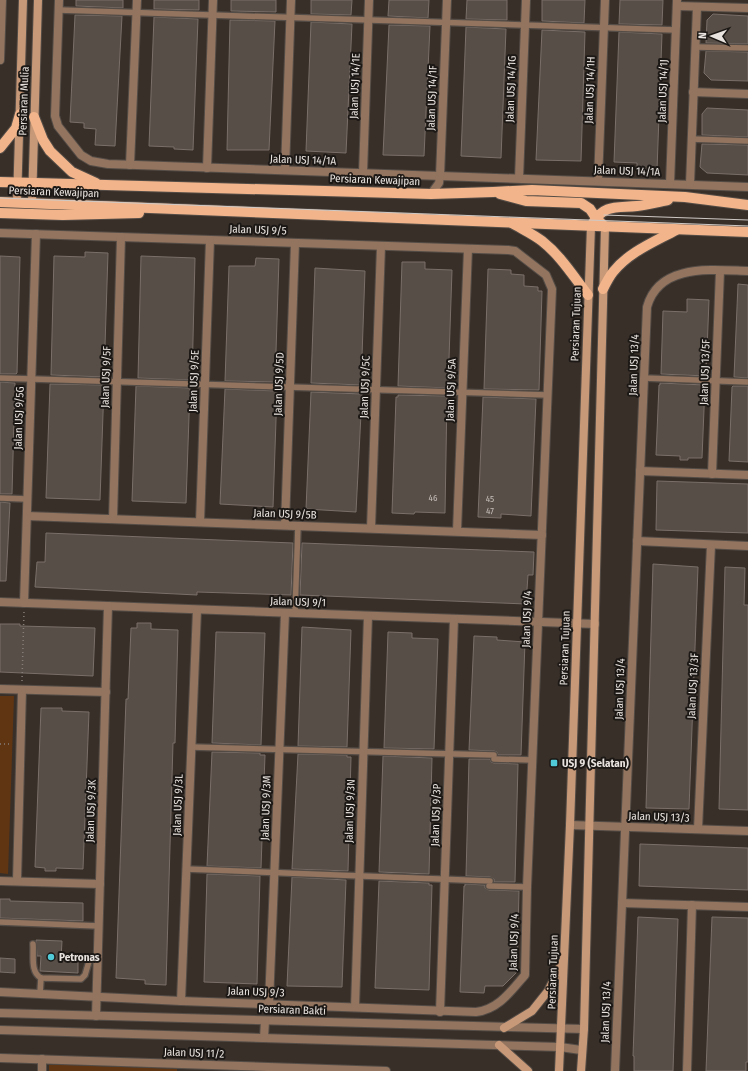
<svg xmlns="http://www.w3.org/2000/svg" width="748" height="1071" font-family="'Fira Sans Condensed',sans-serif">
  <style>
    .green { fill: #603512 }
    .building { fill: #584e48; stroke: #7a6f69 }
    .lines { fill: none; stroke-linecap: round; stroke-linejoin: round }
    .service-casing { stroke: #544c46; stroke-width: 8 }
    .minor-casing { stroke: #544c46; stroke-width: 10 }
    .tertiary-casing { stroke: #544c46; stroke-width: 10 }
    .secondary-casing { stroke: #544c46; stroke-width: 10 }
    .primary-casing { stroke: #544c46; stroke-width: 12 }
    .path { stroke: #857e79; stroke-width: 1.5; stroke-dasharray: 1 3; stroke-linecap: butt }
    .service { stroke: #92745f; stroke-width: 5.5 }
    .minor { stroke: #92745f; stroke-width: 8 }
    .tertiary { stroke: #92745f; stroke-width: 8 }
    .secondary { stroke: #c89978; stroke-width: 8 }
    .primary { stroke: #f2b58b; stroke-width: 10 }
    .tram { stroke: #cfc9c5; stroke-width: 1 }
    .poi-dot { fill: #52cbd9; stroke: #1c1815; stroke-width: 1.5 }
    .labels { text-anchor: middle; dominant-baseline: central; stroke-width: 4; stroke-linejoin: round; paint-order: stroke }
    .number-label { font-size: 9px; fill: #c5beb9 }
    .street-label { font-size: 11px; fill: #e9e3df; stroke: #1c1815 }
    .poi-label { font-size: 11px; font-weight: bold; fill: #e9e3df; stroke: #1c1815; text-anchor: start }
  </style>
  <rect width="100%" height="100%" fill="#382f29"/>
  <g class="green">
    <path d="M0 696H14L8 874 0 873Z"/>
    <path d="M49 1065H66L177 1069V1071H49Z"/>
  </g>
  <g class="building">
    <path d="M76 0H123V8L76 6Z"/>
    <path d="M154 0H199V10L154 9Z"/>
    <path d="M231 0H276V12L231 11Z"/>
    <path d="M311 0H352L351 15 311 14Z"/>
    <path d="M389 0H429L428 18 388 16Z"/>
    <path d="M467 0H507V20L466 19Z"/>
    <path d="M542 0H585L584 23 542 21Z"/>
    <path d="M620 0H663L662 25 619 24Z"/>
    <path d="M713 14 748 16V44L706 43 707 20Z"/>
    <path d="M75 15 122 16 115 146 95 145 96 129 84 128V123L70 122Z"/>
    <path d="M154 17 198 19 193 150 174 149V147L149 146Z"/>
    <path d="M230 20 275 21 269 150H227Z"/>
    <path d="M311 22 352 24 346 153 306 151Z"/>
    <path d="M389 25 430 26 424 156 383 155Z"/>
    <path d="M466 27 506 29 501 158 461 156Z"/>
    <path d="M542 30 585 32 581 161 536 160Z"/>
    <path d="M619 32 662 34 657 170 637 169V163L614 162Z"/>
    <path d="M706 51 748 52V81L711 80 704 73Z"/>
    <path d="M707 108 748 110V137L702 135V114Z"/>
    <path d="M702 144 748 145V175L707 173 700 167Z"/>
    <path d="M85 252 108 253 104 377 51 375 54 256 85 257Z"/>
    <path d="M0 256 20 257 17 373 16 374H0Z"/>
    <path d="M141 256 195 258 192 380 138 378Z"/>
    <path d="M256 258 279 259 275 382 225 381 229 266H255Z"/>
    <path d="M402 262H425V269L452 270 448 388 398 386Z"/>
    <path d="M315 268 365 271 361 385 311 383Z"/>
    <path d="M488 269 511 270V274L524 275V286L538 287V291H542L539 390 484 389Z"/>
    <path d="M738 284 748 285V378L734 377Z"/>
    <path d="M687 299 709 300 706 376 661 374 663 311 687 312Z"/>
    <path d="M0 382 15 383 12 494H0Z"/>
    <path d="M660 383 705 385 702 458H688V460H680V456L656 455 659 385H660Z"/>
    <path d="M50 384 104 385 100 500 46 498Z"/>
    <path d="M136 386 190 388 186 503 132 501Z"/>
    <path d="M733 386H748V462L729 461 732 387Z"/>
    <path d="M225 389 277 391 273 507 220 504Z"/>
    <path d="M311 392 362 394 356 512 306 509Z"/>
    <path d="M398 395 447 396 445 513 415 512 414 514 392 513 396 397H398Z"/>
    <path d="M483 397 536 399 531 516 501 514V518L478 517Z"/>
    <path d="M657 481 748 484V533L656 530Z"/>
    <path d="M0 502 10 503 6 581H0Z"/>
    <path d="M46 533 293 543 291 595 197 592V595L35 587 37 562H45Z"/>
    <path d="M302 543 534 552 533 575H528L526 604 300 595Z"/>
    <path d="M653 564 698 567 689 809 646 808Z"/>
    <path d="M725 567 745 568 744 605H748V810L719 809Z"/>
    <path d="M137 623H151V629L178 630 175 743H173L166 985 145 984V980L116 978 126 699H128L131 628H137Z"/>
    <path d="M0 624H20V626L95 628 93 676 0 672Z"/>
    <path d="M302 627 351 630 347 747 298 746Z"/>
    <path d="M216 632 265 633 261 745 212 743Z"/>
    <path d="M388 632 412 633V638L438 639 434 749 384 748Z"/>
    <path d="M474 636 497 637V640L525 642 521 755H498L497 752 494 751 469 750Z"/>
    <path d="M41 708H62V711L89 712 83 869 56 868V871H45V868L35 867Z"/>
    <path d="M212 752 260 753V755H265L261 868 207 866Z"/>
    <path d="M298 754 347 755V757H351L348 871 292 869Z"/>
    <path d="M383 756 432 758 429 874 379 872Z"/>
    <path d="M469 759H490L491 762 494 763 518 764 515 882H494V879L490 877 466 876Z"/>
    <path d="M640 844 748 848V890L639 886Z"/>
    <path d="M207 874 260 876 257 984 204 982Z"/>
    <path d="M292 877 346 880 342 987 287 986Z"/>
    <path d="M379 881 429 883V885H432L429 990 375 988Z"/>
    <path d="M465 884 485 885V888L489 890 519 891 517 972 503 986H485L484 993 460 992 464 886H465Z"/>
    <path d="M0 899H10V901L83 903V921L0 918Z"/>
    <path d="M638 917 678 919 673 1071H634V1056H633Z"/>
    <path d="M712 917 748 918V1062H746V1071H706Z"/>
    <path d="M36 940 62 941 61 959 78 960V973L40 971 41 956H37Z"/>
    <path d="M0 958 15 959V973L0 972Z"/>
  </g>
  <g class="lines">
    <g class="service-casing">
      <g id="service">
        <path d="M59 10 676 30"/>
        <path d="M695 47 748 48"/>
        <path d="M691 139 748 141"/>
        <path d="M0 378 548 395"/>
        <path d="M644 378 748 382"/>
        <path d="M0 498 27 499"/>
        <path d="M295 613 298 526"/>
        <path d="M191 747 494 755"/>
        <path d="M494 759 532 760"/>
        <path d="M186 869 490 881"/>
        <path d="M489 886 527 887"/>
        <path d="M0 922 99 926"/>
        <path d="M33 944C34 955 30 972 41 978L81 979 85 975 90 958H98"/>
        <path d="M40 993 41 978"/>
      </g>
    </g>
    <g class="minor-casing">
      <g id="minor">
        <path d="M59 0 55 116 58 126 81 155 91 161 108 164 748 187"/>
        <path d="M677 6 748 8"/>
        <path d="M0 60 2 0"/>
        <path d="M693 92 748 94"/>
        <path d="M130 165 137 0"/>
        <path d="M207 168 213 0"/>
        <path d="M285 170 291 0"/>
        <path d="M363 173 369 0"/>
        <path d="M519 178 526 0"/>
        <path d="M598 181 605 0"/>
        <path d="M670 184 677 0"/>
        <path d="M690 184 697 7"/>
        <path d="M431 194 439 183 440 176 447 0"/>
        <path d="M0 233 508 250 515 251 546 275 552 289 527 887 525 975C511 991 499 1009 476 1012L181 1001 0 992"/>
        <path d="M640 471 748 475"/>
        <path d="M712 474 720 271"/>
        <path d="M27 516 542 535"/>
        <path d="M113 519 121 237"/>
        <path d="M200 522 210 240"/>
        <path d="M285 525 295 243"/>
        <path d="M371 528 381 246"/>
        <path d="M457 531 468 249"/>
        <path d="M637 541 748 546"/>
        <path d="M0 602 595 624"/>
        <path d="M24 603 36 234"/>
        <path d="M0 689 106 692"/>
        <path d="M570 825 748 831"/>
        <path d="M698 829 711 545"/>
        <path d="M0 881 100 884"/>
        <path d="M17 881 22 690"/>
        <path d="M622 903 748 907"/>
        <path d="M181 1001 197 610"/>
        <path d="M269 1003 285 613"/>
        <path d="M355 1007 368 616"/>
        <path d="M440 1012 454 619"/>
        <path d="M96 1016 108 606"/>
        <path d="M0 1058 386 1071"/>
        <path d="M42 1071V1059"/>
        <path d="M615 1071 647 307C659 263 712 270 748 271"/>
        <path d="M687 1071 692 905"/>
      </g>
    </g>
    <g class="tertiary-casing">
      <g id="tertiary">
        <path d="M0 1013 584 1029"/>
        <path d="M0 1030 560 1047 581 1050"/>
        <path d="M264 1038 265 1021"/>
      </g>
    </g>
    <g class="secondary-casing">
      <g id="secondary">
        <path d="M17 202 23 0"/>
        <path d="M32 203 38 0"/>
        <path d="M504 1028 532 1011 548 991 563 961"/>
        <path d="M499 1045 528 1071"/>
        <path d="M559 1071 570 825 591 226"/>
        <path d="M581 1071 584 1029 605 227"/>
      </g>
    </g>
    <g class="primary-casing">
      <g id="primary">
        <path d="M34 117 43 140 50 151 72 172 96 183"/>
        <path d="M0 148 16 128 20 114"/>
        <path d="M0 182 431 194 493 192 532 190 685 197 748 205"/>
        <path d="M500 194 526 201 581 203 590 209 596 218 605 227"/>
        <path d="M0 202 748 232"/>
        <path d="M0 213 63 215 139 213"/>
        <path d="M512 223C522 229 533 234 542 241 561 256 573 276 588 295"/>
        <path d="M593 223C604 204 617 208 637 206 647 205 657 202 668 200"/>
        <path d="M603 289C606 283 609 277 613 272 629 252 654 242 676 230"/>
      </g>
    </g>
    <g class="path">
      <path d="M22 681 24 611"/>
      <path d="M0 744H12"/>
    </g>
    <use href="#service" class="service"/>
    <use href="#minor" class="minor"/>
    <use href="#tertiary" class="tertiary"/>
    <use href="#secondary" class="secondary"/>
    <use href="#primary" class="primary"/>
    <g class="tram">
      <path d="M0 198 748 226"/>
      <path d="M604 215 748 220"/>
    </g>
  </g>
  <g class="poi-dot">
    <rect x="550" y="759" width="8" height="8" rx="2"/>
    <circle cx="51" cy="957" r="4"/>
  </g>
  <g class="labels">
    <g class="number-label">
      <text x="433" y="498">46</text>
      <text x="490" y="499">45</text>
      <text x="490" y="511">47</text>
    </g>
    <g class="street-label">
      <text transform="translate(355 86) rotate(-88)">Jalan USJ 14/1E</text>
      <text transform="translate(511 89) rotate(-88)">Jalan USJ 14/1G</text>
      <text transform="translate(590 90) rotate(-88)">Jalan USJ 14/1H</text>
      <text transform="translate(663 91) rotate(-88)">Jalan USJ 14/1J</text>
      <text transform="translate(432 98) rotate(-88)">Jalan USJ 14/1F</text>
      <text transform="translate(24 101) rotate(-88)">Persiaran Mulia</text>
      <text transform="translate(303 160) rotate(2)">Jalan USJ 14/1A</text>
      <text transform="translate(627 171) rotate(2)">Jalan USJ 14/1A</text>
      <text transform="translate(375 180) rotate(2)">Persiaran Kewajipan</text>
      <text transform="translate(54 192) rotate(2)">Persiaran Kewajipan</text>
      <text transform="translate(258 230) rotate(2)">Jalan USJ 9/5</text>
      <text transform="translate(576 324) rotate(-88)">Persiaran Tujuan</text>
      <text transform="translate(634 365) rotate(-88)">Jalan USJ 13/4</text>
      <text transform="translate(705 372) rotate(-88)">Jalan USJ 13/5F</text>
      <text transform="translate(106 377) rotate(-88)">Jalan USJ 9/5F</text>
      <text transform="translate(194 381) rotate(-88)">Jalan USJ 9/5E</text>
      <text transform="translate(279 384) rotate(-88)">Jalan USJ 9/5D</text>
      <text transform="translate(365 387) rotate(-88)">Jalan USJ 9/5C</text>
      <text transform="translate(451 390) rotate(-88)">Jalan USJ 9/5A</text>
      <text transform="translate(19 418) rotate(-88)">Jalan USJ 9/5G</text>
      <text transform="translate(285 514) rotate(2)">Jalan USJ 9/5B</text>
      <text transform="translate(298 602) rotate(2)">Jalan USJ 9/1</text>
      <text transform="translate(527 619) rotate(-88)">Jalan USJ 9/4</text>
      <text transform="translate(565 648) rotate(-88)">Persiaran Tujuan</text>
      <text transform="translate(693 686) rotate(-87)">Jalan USJ 13/3F</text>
      <text transform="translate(620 689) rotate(-88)">Jalan USJ 13/4</text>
      <text transform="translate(178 805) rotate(-88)">Jalan USJ 9/3L</text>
      <text transform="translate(266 808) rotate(-88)">Jalan USJ 9/3M</text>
      <text transform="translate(91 811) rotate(-88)">Jalan USJ 9/3K</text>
      <text transform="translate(350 811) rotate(-88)">Jalan USJ 9/3N</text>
      <text transform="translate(436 815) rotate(-88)">Jalan USJ 9/3P</text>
      <text transform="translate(659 817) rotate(2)">Jalan USJ 13/3</text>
      <text transform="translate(514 942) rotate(-88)">Jalan USJ 9/4</text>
      <text transform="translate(553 972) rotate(-88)">Persiaran Tujuan</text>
      <text transform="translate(256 992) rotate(2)">Jalan USJ 9/3</text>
      <text transform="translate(292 1010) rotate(2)">Persiaran Bakti</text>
      <text transform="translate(606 1012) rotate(-88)">Jalan USJ 13/4</text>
      <text transform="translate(194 1053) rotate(2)">Jalan USJ 11/2</text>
    </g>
    <g class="poi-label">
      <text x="562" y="763">USJ 9 (Selatan)</text>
      <text x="59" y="957">Petronas</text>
    </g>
  </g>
  <g transform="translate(712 36) rotate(272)" stroke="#1c1815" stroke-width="3" paint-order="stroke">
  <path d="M0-3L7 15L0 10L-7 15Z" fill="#e9e3df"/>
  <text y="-6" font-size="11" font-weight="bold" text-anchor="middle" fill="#e9e3df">N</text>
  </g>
</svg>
